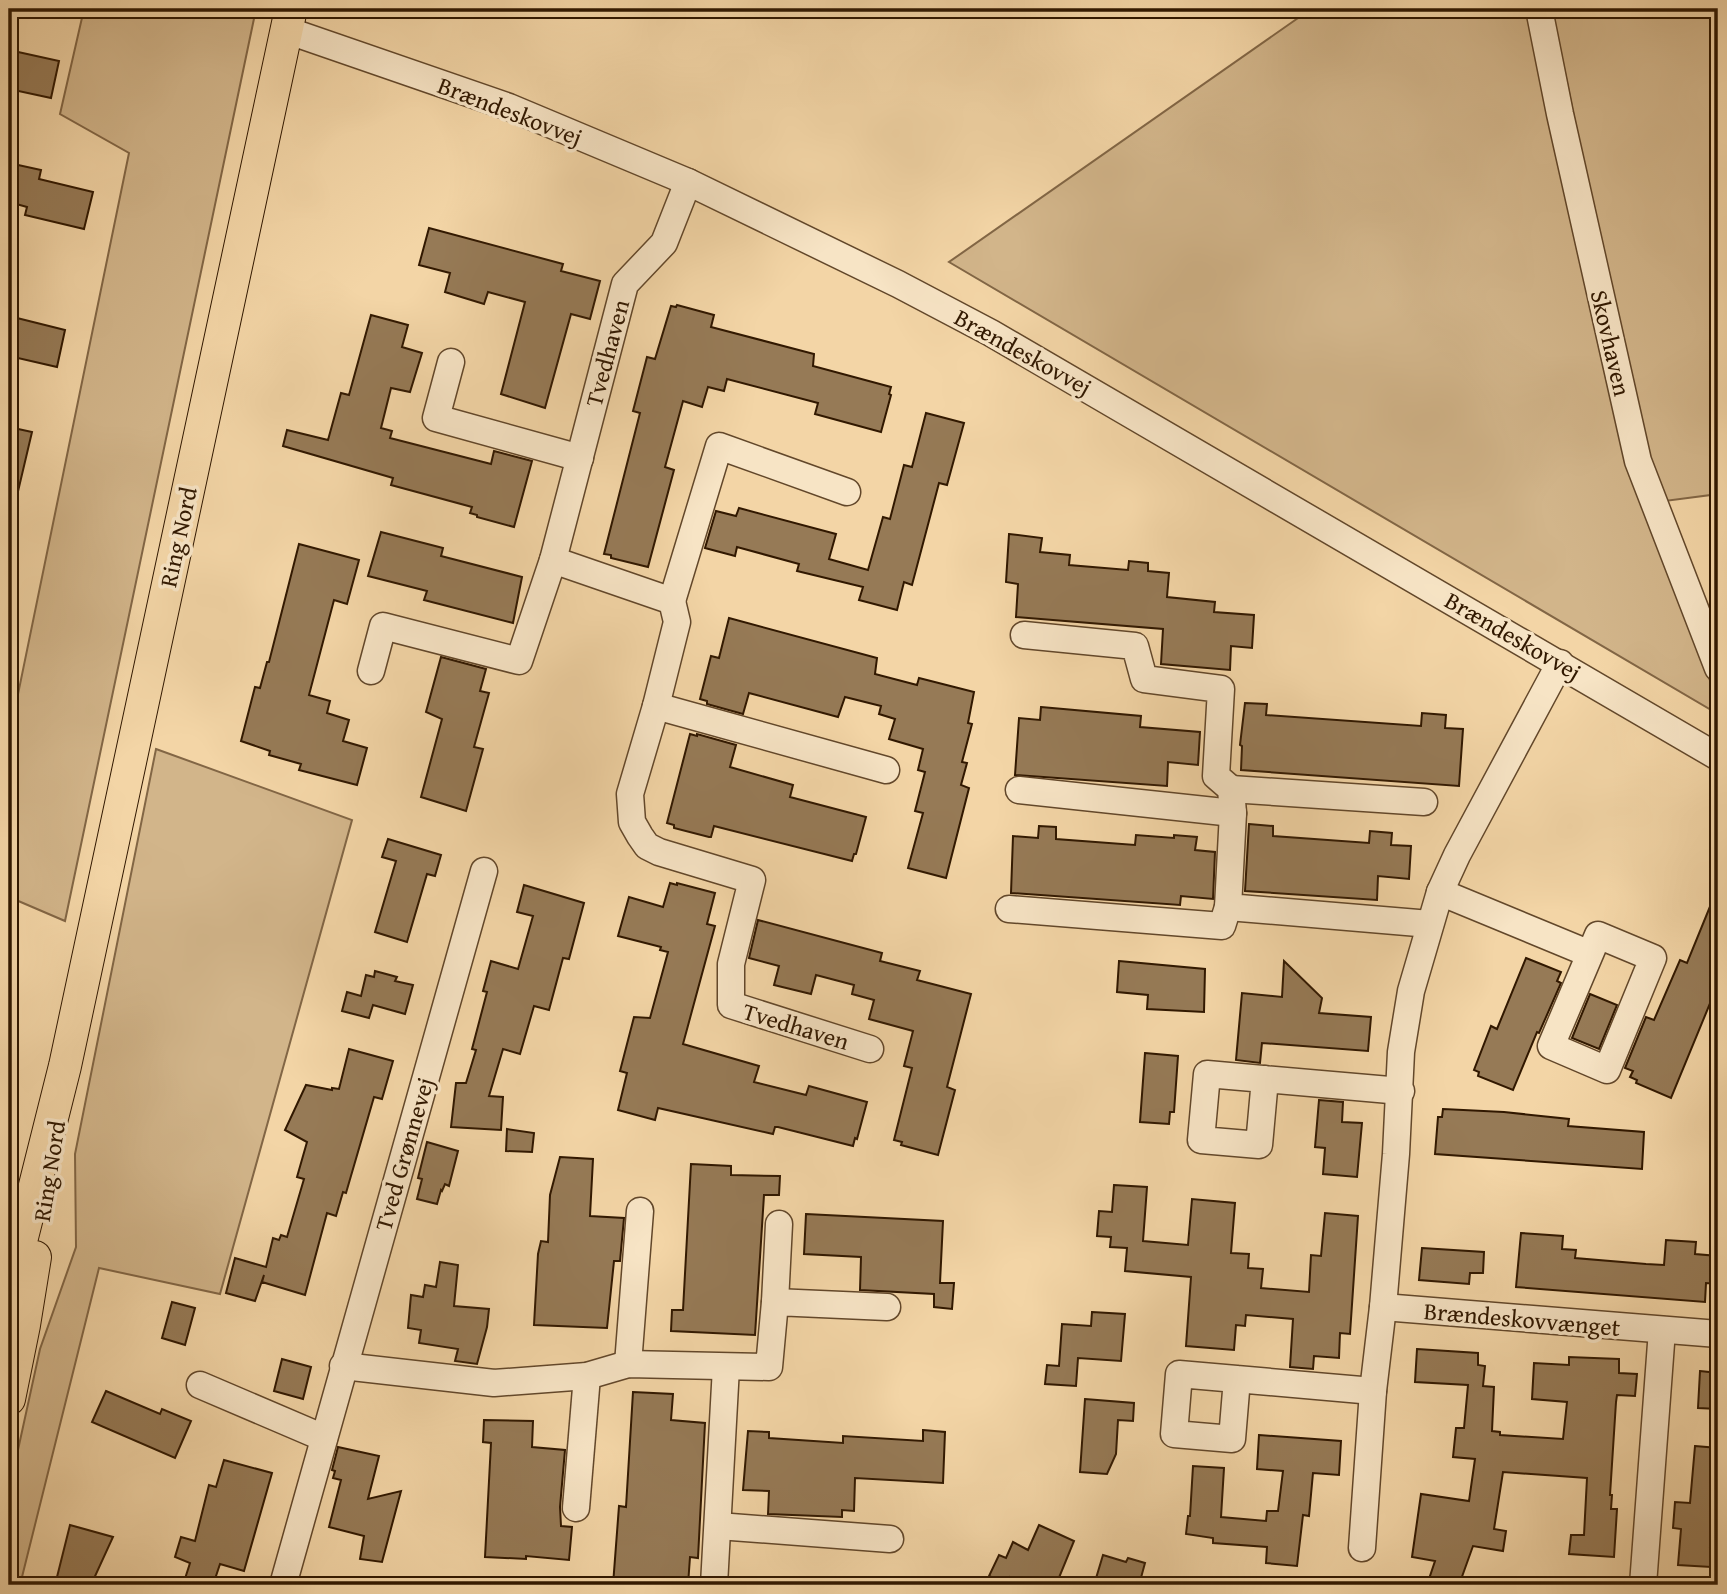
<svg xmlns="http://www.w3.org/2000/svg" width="1727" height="1594" font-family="'Gentium Book Plus',serif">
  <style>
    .green { fill: #d2b58a; stroke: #826645; stroke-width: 2 }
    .building { fill: #967a56; stroke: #311800; stroke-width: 2 }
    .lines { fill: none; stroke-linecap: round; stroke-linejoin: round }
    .minor-casing { stroke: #62472a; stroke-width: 29 }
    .major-casing { stroke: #311800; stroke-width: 34 }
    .minor { stroke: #f7e4c5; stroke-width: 26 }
    .major { stroke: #f3d5a6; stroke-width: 32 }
    .labels { text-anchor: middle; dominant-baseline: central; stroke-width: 7; stroke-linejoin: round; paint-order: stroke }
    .street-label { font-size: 24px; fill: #311800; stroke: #f7e4c5 }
  </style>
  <rect width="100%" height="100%" fill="#f3d5a6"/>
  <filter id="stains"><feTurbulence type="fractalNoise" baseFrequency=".00286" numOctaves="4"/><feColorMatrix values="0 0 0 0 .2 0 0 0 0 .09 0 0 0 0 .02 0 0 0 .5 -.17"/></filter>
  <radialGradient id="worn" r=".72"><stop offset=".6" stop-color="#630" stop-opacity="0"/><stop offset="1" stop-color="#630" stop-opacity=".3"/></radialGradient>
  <g class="green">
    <path d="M84 9H256L65 921 9 897V738L129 153 60 114Z"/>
    <path d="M1311 9H1532L1632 471 1718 702V714L949 262Z"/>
    <path d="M1552 9H1718V494L1665 501 1641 446Z"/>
    <path d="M156 749 352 820 220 1294 99 1268 20 1585H9V1491L40 1349 76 1247 75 1154Z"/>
  </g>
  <g class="building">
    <path d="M9 50 59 61 51 98 9 89Z"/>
    <path d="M9 163 41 170 39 179 93 192 84 229 25 215 27 207 9 202Z"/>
    <path d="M429 228 563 264 561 271 600 281 590 319 571 314 545 408 501 394 525 302 488 292 484 304 445 292 450 273 419 265Z"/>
    <path d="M677 305 714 315 711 327 814 354 813 366 891 387 889 394 891 395 881 432 815 414 818 403 727 379 724 391 708 387 702 407 683 401 665 467 674 470 648 567 611 558V555L604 554 640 413 633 411 647 357 655 359 671 306 676 307Z"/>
    <path d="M371 315 408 325 402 347 422 353 410 392 391 388 381 428 392 431 390 438 491 464 494 451 532 461 514 527 477 517V515L470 513 472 507 391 485 393 478 283 446 287 430 328 440 341 393 349 395Z"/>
    <path d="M9 316 65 330 57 367 9 356Z"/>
    <path d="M926 413 964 423 947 485 939 483 912 585 904 582 897 610 859 600 863 587 797 571 799 564 737 547 735 556 705 548 716 511 736 516 739 508 836 534 829 559 868 570 883 517 890 519 904 465 912 467Z"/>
    <path d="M9 427 32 432 16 500 9 499Z"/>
    <path d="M381 532 443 548 441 556 522 577 513 623 424 600 427 591 368 576Z"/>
    <path d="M1009 534 1042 538 1040 552 1070 555 1069 565 1128 570 1129 561 1148 563V571L1169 573 1167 597 1215 602 1214 612 1254 615 1252 648 1231 646 1230 670 1161 664 1163 629 1016 617 1018 584 1006 582Z"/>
    <path d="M299 544 359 560 347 604 334 600 309 695 330 701 327 713 349 720 343 741 367 748 357 785 299 770 301 764 269 755 270 751 241 741 255 687 260 688 267 662H269Z"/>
    <path d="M729 618 877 658 875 674 917 685 919 678 974 692 968 723 972 724 962 762 967 763 961 785 969 788 946 878 908 868 923 813 915 811 925 772 918 770 923 749 889 739 895 719 879 714 881 706 845 697 838 717 749 693 743 714 707 704V701L700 699 711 656 719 658Z"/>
    <path d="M441 657 486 669 480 691 489 693 474 747 483 749 466 811 421 797 442 719 426 712Z"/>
    <path d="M1245 703 1267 704 1266 715 1421 726 1422 713 1446 715 1445 728 1463 729 1459 786 1241 770 1242 746 1240 745Z"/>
    <path d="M1041 707 1141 716 1140 727 1200 732 1198 765 1168 762 1167 786 1015 775 1019 718 1040 720Z"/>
    <path d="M690 734 697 736V734L736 745 730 767 793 785 790 797 866 817 856 854H854L852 861 714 826 711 837H709L674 828V825L667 823Z"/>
    <path d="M1249 824 1273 826V836L1369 843 1370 831 1392 833 1391 845 1411 846 1409 879 1378 876 1377 900 1245 891Z"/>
    <path d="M1039 826 1056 827V839L1135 845 1136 835 1174 838V835L1197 837 1195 850 1215 852 1213 899 1181 896 1180 905 1011 893 1013 836 1038 838Z"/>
    <path d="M388 839 441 855 435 876 427 874 407 942 375 932 396 861 382 857Z"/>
    <path d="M670 883 677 885V883L715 893 707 924 715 926 683 1044 759 1066 754 1082 806 1095 809 1086 867 1102 857 1139 855 1138 853 1146 778 1127H775L773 1134 658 1108 655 1120 618 1110 627 1073 620 1071 634 1017 650 1018 668 952 660 950 661 947 618 936 629 897 663 907Z"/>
    <path d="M524 885 584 903 569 959 563 958 549 1010 534 1006 520 1054 503 1049 489 1096 503 1097 501 1130 451 1127 456 1083H466L476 1050 472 1049 487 992 483 991 491 961 518 969 533 916 517 912Z"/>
    <path d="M1718 887V984L1671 1098 1636 1083 1637 1080 1630 1077 1633 1071 1625 1068 1646 1017 1654 1020 1680 960 1687 963Z"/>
    <path d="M758 920 882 953 880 961 920 971 917 980 971 994 947 1087 955 1090 938 1155 901 1145 902 1142 894 1140 912 1068 904 1066 913 1031 869 1019 874 1000 852 994 854 985 816 975 811 994 774 985 779 966 749 958Z"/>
    <path d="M1526 958 1561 972 1557 981 1561 983 1539 1033 1537 1032 1513 1090 1478 1076 1479 1072 1474 1070 1491 1026 1497 1029Z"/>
    <path d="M1119 961 1205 969 1204 1012 1147 1009 1148 995 1117 992Z"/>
    <path d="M1284 961 1322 998 1319 1013 1371 1017 1368 1051 1262 1043 1260 1063 1236 1060 1242 993 1282 997Z"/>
    <path d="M375 971 397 977 395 981 413 985 405 1014 373 1005 369 1018 342 1011 347 992 361 996 366 975 374 977Z"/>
    <path d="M1590 994 1617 1005 1599 1049 1572 1038Z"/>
    <path d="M349 1049 393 1061 382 1099 374 1097 346 1193 343 1192 336 1216 327 1213 305 1295 262 1282 264 1275 255 1301 226 1293 235 1258 266 1267 273 1238 279 1240 281 1235 287 1237 304 1179 297 1177 307 1142 285 1130 306 1085 332 1090V1088L339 1089Z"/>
    <path d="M1145 1053 1178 1056 1174 1112H1170L1169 1124 1140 1122Z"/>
    <path d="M1319 1100 1343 1102 1342 1122 1362 1123 1357 1177 1323 1174 1325 1148 1315 1147Z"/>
    <path d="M1443 1109 1504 1112 1569 1119 1568 1126 1644 1132 1642 1169 1435 1154 1438 1117H1442Z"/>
    <path d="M507 1129 534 1133 532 1152 506 1151Z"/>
    <path d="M427 1142 458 1151 449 1186 445 1184 442 1191 441 1190 437 1204 417 1199 422 1179 418 1178Z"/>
    <path d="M560 1157 593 1159 590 1216 624 1218 620 1261H614L607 1328 534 1325 538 1254 541 1241 548 1242 550 1195Z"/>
    <path d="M691 1164 731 1166V1175L780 1176 779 1195H764L755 1335 671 1331 672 1310H683Z"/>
    <path d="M1114 1185 1147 1187 1143 1241 1188 1245 1192 1199 1235 1203 1231 1253 1249 1254 1248 1268 1263 1269 1261 1288 1309 1292 1311 1255 1321 1256 1325 1213 1358 1216 1350 1334 1340 1333 1339 1358 1314 1356 1313 1369 1290 1367 1293 1319 1246 1315 1245 1326 1236 1325 1234 1350 1186 1346 1191 1277 1125 1271 1127 1248 1110 1247 1111 1237 1097 1236 1099 1211 1112 1212Z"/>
    <path d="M806 1214 943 1221 940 1283H954L952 1309 934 1307V1294L860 1290 861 1257 804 1254Z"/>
    <path d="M1521 1233 1563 1236 1562 1249 1576 1250 1575 1258 1646 1264 1664 1265 1666 1240 1696 1242 1695 1254 1718 1256V1284L1706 1283 1705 1302 1516 1287Z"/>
    <path d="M1422 1248 1484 1252 1483 1273H1470L1469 1284 1419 1280Z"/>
    <path d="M440 1262 458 1265 454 1306 489 1309 487 1327 477 1364 455 1361 458 1349 419 1343 421 1330 408 1328 411 1295 423 1297 425 1285 436 1287Z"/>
    <path d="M172 1302 195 1308 185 1345 162 1338Z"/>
    <path d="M1092 1312 1125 1314 1121 1361 1078 1358 1076 1386 1045 1384 1047 1365 1059 1366 1062 1324 1091 1326Z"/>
    <path d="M1417 1349 1478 1353V1365L1485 1366 1483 1386 1494 1387 1492 1431 1500 1432V1435L1563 1439 1567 1402 1532 1399 1534 1363 1569 1365V1357L1619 1359V1373L1637 1374 1635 1396 1617 1395 1616 1402 1610 1495H1612L1611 1509H1617L1614 1557 1569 1554 1571 1535H1584L1587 1478 1503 1472 1494 1529 1506 1531 1503 1551 1473 1546 1459 1585H1427L1435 1561 1412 1557 1421 1494 1469 1501 1475 1459 1453 1457 1456 1428H1464L1468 1385 1415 1382Z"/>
    <path d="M282 1359 311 1367 303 1399 274 1391Z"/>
    <path d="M1700 1371 1718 1373V1409L1698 1408Z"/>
    <path d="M106 1391 160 1414 162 1409 191 1421 175 1458 92 1422Z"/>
    <path d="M633 1392 673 1394 671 1420 705 1423 698 1558 690 1557 688 1585H613L619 1506 626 1507Z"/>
    <path d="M1085 1399 1134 1403 1133 1421 1118 1420 1116 1454 1107 1474 1080 1472Z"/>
    <path d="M484 1420 533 1421 532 1447 565 1450 560 1507 561 1526 572 1527 569 1560 526 1556V1559L485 1557 491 1443 483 1442Z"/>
    <path d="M923 1430 945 1432 943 1483 855 1478 854 1511 842 1510V1517L768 1514 769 1491 743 1490 748 1431 769 1432V1438L843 1443V1436L923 1441Z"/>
    <path d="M1259 1435 1341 1441 1339 1475 1313 1473 1309 1516 1303 1515 1297 1566 1266 1563 1267 1547 1213 1543V1538L1186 1534 1188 1516H1190L1193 1466 1224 1468 1221 1517 1266 1521 1267 1511H1278L1283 1471 1257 1469Z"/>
    <path d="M1695 1446 1718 1448V1484H1715L1710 1547H1713L1711 1567 1678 1565 1681 1529 1673 1528 1675 1502 1690 1503Z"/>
    <path d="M338 1447 379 1456 368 1499 401 1491 382 1562 360 1559 364 1536 329 1527 341 1480 333 1478 335 1471 332 1470Z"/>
    <path d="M224 1460 272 1473 244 1571 220 1564 213 1585H183L190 1563 175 1557 181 1537 195 1541 209 1485 216 1487Z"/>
    <path d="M70 1525 113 1537 91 1585H55Z"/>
    <path d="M1039 1525 1074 1541 1056 1585H1028L1010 1577 1006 1584 989 1576 999 1555 1006 1558 1013 1542 1028 1550Z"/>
    <path d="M1103 1555 1126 1562 1128 1558 1145 1563 1139 1585H1094Z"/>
  </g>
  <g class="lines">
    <g class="minor-casing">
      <g id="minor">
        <path d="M1539 9 1560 114 1638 461 1718 668"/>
        <path d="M286 30 509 107 688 182 898 284 991 333 1718 757"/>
        <path d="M451 362 436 418 580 458"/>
        <path d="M553 560 672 601 677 622 656 706 630 794 632 822 640 836 647 846 659 852 752 880 731 964V1005L870 1049"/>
        <path d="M672 601 719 446 847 492"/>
        <path d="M1024 635 1135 646 1144 679 1221 689 1216 776 1231 789 1233 813 1228 907 1430 924"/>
        <path d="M371 671 383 626 519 661 553 560 625 284 664 243 688 182"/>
        <path d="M656 706 886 770"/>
        <path d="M1231 789 1424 802"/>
        <path d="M1019 790 1233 813"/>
        <path d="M1440 892 1590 954 1551 1046 1607 1070 1653 958 1598 935 1590 954"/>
        <path d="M1009 909 1222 926 1228 907"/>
        <path d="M1265 1079 1259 1145 1201 1140 1207 1074 1401 1091"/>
        <path d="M775 1302 779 1224"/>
        <path d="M1383 1307 1718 1334"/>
        <path d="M628 1364 640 1211"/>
        <path d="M343 1366 494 1383 587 1376 628 1364 769 1367 775 1302 887 1307"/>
        <path d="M1237 1379 1232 1439 1174 1434 1179 1374 1373 1391"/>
        <path d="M200 1385 324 1438"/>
        <path d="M576 1508 587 1376"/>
        <path d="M718 1526 890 1539"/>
        <path d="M1362 1548 1373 1391 1383 1307 1396 1154 1401 1052 1411 991 1440 892 1457 855 1560 663"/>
        <path d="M283 1585 484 871"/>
        <path d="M714 1585 726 1367"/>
        <path d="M1643 1585 1662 1330"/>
      </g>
    </g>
    <g class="major-casing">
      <g id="major">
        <path d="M9 1289 65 1066 291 9"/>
        <path d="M9 1399 24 1325 35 1257"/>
      </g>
    </g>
    <use href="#minor" class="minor"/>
    <use href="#major" class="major"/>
  </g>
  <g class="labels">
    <g class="street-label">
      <text transform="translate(510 111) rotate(21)">Brændeskovvej</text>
      <text transform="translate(1611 343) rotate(77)">Skovhaven</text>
      <text transform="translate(1023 352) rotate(29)">Brændeskovvej</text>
      <text transform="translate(607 353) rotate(-75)">Tvedhaven</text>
      <text transform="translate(178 537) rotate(-78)">Ring Nord</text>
      <text transform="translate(1513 636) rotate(30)">Brændeskovvej</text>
      <text transform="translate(796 1026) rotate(17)">Tvedhaven</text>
      <text transform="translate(404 1154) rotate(-74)">Tved Grønnevej</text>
      <text transform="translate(49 1171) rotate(-81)">Ring Nord</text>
      <text transform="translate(1522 1319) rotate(5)">Brændeskovvænget</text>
    </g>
  </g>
  <rect width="1727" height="1594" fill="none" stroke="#f3d5a6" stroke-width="35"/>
  <rect x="10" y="10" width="1706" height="1573" fill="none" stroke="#311800" stroke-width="3.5"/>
  <rect x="18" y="18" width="1692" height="1559" fill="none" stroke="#311800" stroke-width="2"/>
  <rect width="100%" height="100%" filter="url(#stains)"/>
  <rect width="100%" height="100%" fill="url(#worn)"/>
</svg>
